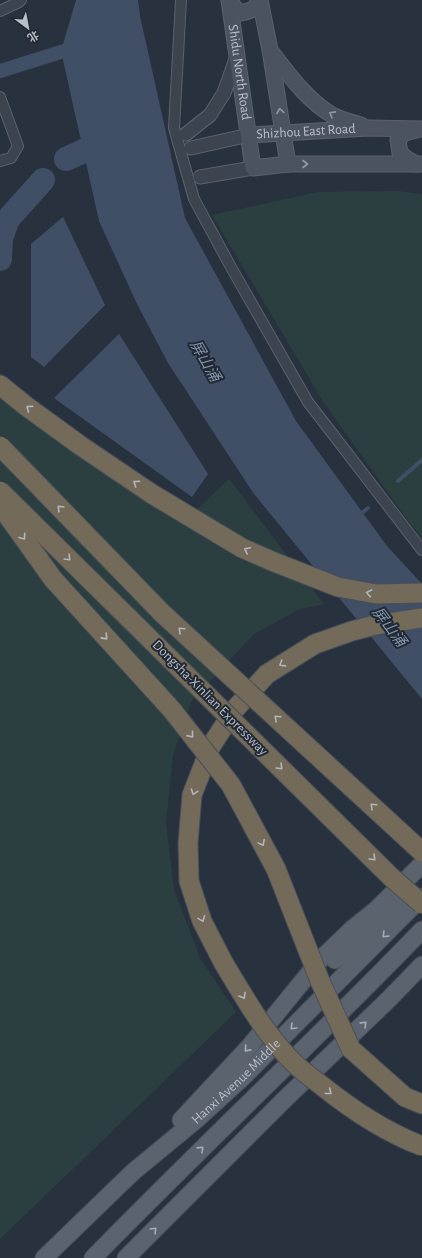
<svg xmlns="http://www.w3.org/2000/svg" width="422" height="1258" font-family="'Alegreya Sans','Noto Sans SC',sans-serif">
  <style>
    .green { fill: #2b3f41 }
    .water { fill: #404f66 }
    .lines { fill: none; stroke-linecap: round; stroke-linejoin: round }
    .stream { stroke: #404f66; stroke-width: 4 }
    .canal { stroke: #404f66; stroke-width: 14 }
    .river { stroke: #404f66; stroke-width: 24 }
    .minor-casing { stroke: #5a626c; stroke-width: 12 }
    .tertiary-casing { stroke: #5a626c; stroke-width: 15 }
    .secondary-casing { stroke: #5a626c; stroke-width: 17 }
    .primary-casing { stroke: #464d58; stroke-width: 19 }
    .motorway-casing { stroke: #474f59; stroke-width: 21 }
    .minor { stroke: #3c444f; stroke-width: 10 }
    .tertiary { stroke: #3c444f; stroke-width: 13 }
    .secondary { stroke: #4b5361; stroke-width: 15 }
    .primary { stroke: #5b636f; stroke-width: 17 }
    .motorway { stroke: #746a5a; stroke-width: 19 }
    .motorway-bridge-casing { stroke: #474f59; stroke-width: 21; stroke-linecap: butt }
    .motorway-bridge { stroke: #746a5a; stroke-width: 19 }
    .oneway { stroke: #9299a5 }
    .oneway2 { stroke: #b2b6be }
    .oneway3 { stroke: #a6adb7 }
    .labels { text-anchor: middle; dominant-baseline: central; stroke-width: 4; stroke-linejoin: round; paint-order: stroke }
    .street-label { font-size: 14px; fill: #b9bfc9; stroke: #212934 }
    .water-label { font-size: 15px; font-style: italic; fill: #8495ae; stroke: #212934 }
  </style>
  <rect width="100%" height="100%" fill="#28323f"/>
  <g class="green">
    <path d="M397 191 422 194V537L410 523 324 403 212 215 318 192Z"/>
    <path d="M0 373 92 444 196 510 229 479 324 604 300 609 254 634 191 702 173 755 166 823 174 889 200 958 236 1012 0 1239Z"/>
  </g>
  <g class="water">
    <path d="M76 0H138L140 16 185 218 296 421 387 546 422 584V699L254 494 168 363 137 304 99 221 61 51Z"/>
    <path d="M63 217 105 305 44 367 31 357V244Z"/>
    <path d="M119 334 208 474 192 497 54 398Z"/>
  </g>
  <g class="lines">
    <g class="stream">
      <path d="M398 481 422 460"/>
      <path d="M358 516 368 508"/>
    </g>
    <path class="canal" d="M0 71 80 46"/>
    <g class="river">
      <path d="M66 159 112 138"/>
      <path d="M0 259 1 238 8 219 43 180"/>
    </g>
    <g class="minor-casing">
      <g id="minor">
        <path d="M181 0 174 128 194 199 232 269 308 402 422 550"/>
        <path d="M0 11 19 2 21 0"/>
        <path d="M0 97 18 146 11 158 0 161"/>
      </g>
    </g>
    <g class="tertiary-casing">
      <g id="tertiary">
        <path d="M186 134 210 115 224 93 237 56"/>
        <path d="M191 148 249 135"/>
        <path d="M200 177 253 168"/>
      </g>
    </g>
    <g class="secondary-casing">
      <g id="secondary">
        <path id="s1" d="M229 0 253 168 288 164H422"/>
        <path d="M229 0 235 8 241 13C249 11 258 9 258 0"/>
        <path d="M260 0 270 50 288 164"/>
        <path d="M272 53C290 76 307 100 332 115 341 120 352 122 361 125"/>
        <path d="M416 130 404 133 398 140 400 153 407 159 416 164"/>
        <path id="s2" d="M249 135 368 128 422 129"/>
      </g>
    </g>
    <g class="primary-casing">
      <g id="primary">
        <path d="M335 960 402 904"/>
        <path d="M181 1120 249 1047 320 960 351 930 377 909 422 864"/>
        <path id="s3" d="M44 1258 133 1172 196 1120 242 1078 422 897"/>
        <path d="M93 1258C201 1147 315 1041 422 930"/>
        <path d="M126 1258 285 1099 387 1001 422 965"/>
      </g>
    </g>
    <g class="motorway-casing">
      <g id="motorway">
        <path d="M0 385 26 406 81 446 152 494 242 548 274 562 338 587 376 594 422 593"/>
        <path d="M223 962 202 921 189 881 188 843 192 795 211 746 235 709 267 674 315 644 352 631 375 625 422 618"/>
        <path d="M405 1097 422 1104"/>
      </g>
    </g>
    <use href="#minor" class="minor"/>
    <use href="#tertiary" class="tertiary"/>
    <use href="#secondary" class="secondary"/>
    <use href="#primary" class="primary"/>
    <use href="#motorway" class="motorway"/>
    <g class="motorway-bridge-casing">
      <g id="motorway-bridge">
        <path d="M0 446 162 613 422 852"/>
        <path d="M0 491 391 877 422 904"/>
        <path d="M0 505 53 579 172 710 231 785 276 869 320 981 351 1049 405 1097"/>
        <path d="M223 962C243 995 262 1029 288 1057 298 1068 310 1077 321 1085 352 1110 385 1132 422 1146"/>
      </g>
    </g>
    <use href="#motorway-bridge" class="motorway-bridge"/>
  </g>
  <defs><path id="oneway-chevron" d="M-2-3.5L2.5 0L-2 3.5" fill="none" stroke-width="1.6" stroke-linecap="round" stroke-linejoin="round"/></defs>
  <g class="oneway">
    <use href="#oneway-chevron" transform="translate(280 111) rotate(-99)"/>
    <use href="#oneway-chevron" transform="translate(332 114) rotate(-151)"/>
    <use href="#oneway-chevron" transform="translate(305 164)"/>
  </g>
  <g class="oneway2">
    <use href="#oneway-chevron" transform="translate(29 408) rotate(-143)"/>
    <use href="#oneway-chevron" transform="translate(136 483) rotate(-146)"/>
    <use href="#oneway-chevron" transform="translate(60 508) rotate(-134)"/>
    <use href="#oneway-chevron" transform="translate(23 537) rotate(54)"/>
    <use href="#oneway-chevron" transform="translate(247 550) rotate(-154)"/>
    <use href="#oneway-chevron" transform="translate(68 558) rotate(45)"/>
    <use href="#oneway-chevron" transform="translate(369 593) rotate(-169)"/>
    <use href="#oneway-chevron" transform="translate(181 630) rotate(-137)"/>
    <use href="#oneway-chevron" transform="translate(105 637) rotate(48)"/>
    <use href="#oneway-chevron" transform="translate(282 664) rotate(148)"/>
    <use href="#oneway-chevron" transform="translate(277 718) rotate(-137)"/>
    <use href="#oneway-chevron" transform="translate(191 735) rotate(51)"/>
    <use href="#oneway-chevron" transform="translate(280 767) rotate(45)"/>
    <use href="#oneway-chevron" transform="translate(194 792) rotate(108)"/>
    <use href="#oneway-chevron" transform="translate(373 806) rotate(-137)"/>
    <use href="#oneway-chevron" transform="translate(262 843) rotate(62)"/>
    <use href="#oneway-chevron" transform="translate(373 858) rotate(45)"/>
    <use href="#oneway-chevron" transform="translate(202 919) rotate(69)"/>
    <use href="#oneway-chevron" transform="translate(243 996) rotate(59)"/>
    <use href="#oneway-chevron" transform="translate(329 1092) rotate(38)"/>
  </g>
  <g class="oneway3">
    <use href="#oneway-chevron" transform="translate(385 935) rotate(134)"/>
    <use href="#oneway-chevron" transform="translate(364 1024) rotate(-44)"/>
    <use href="#oneway-chevron" transform="translate(293 1027) rotate(135)"/>
    <use href="#oneway-chevron" transform="translate(247 1049) rotate(132)"/>
    <use href="#oneway-chevron" transform="translate(201 1149) rotate(-44)"/>
    <use href="#oneway-chevron" transform="translate(154 1230) rotate(-45)"/>
  </g>
  <g class="labels">
    <g class="street-label">
      <text stroke="none"><textPath href="#s1" startOffset="73">Shidu North Road</textPath></text>
      <text stroke="none"><textPath href="#s2" startOffset="57">Shizhou East Road</textPath></text>
      <text transform="translate(210 698) rotate(45)">Dongsha-Xinlian Expressway</text>
      <text stroke="none"><textPath href="#s3" startOffset="261">Hanxi Avenue Middle</textPath></text>
    </g>
    <g class="water-label">
      <text transform="translate(205 361) rotate(60)">屏山涌</text>
      <text transform="translate(389 627) rotate(53)">屏山涌</text>
    </g>
  </g>
  <g transform="translate(28 28) rotate(148)" stroke="#212934" stroke-width="3" paint-order="stroke">
  <path d="M0-3L7 15L0 10L-7 15Z" fill="#b9bfc9"/>
  <text y="-6" font-size="11" font-weight="bold" text-anchor="middle" fill="#b9bfc9">北</text>
  </g>
</svg>
